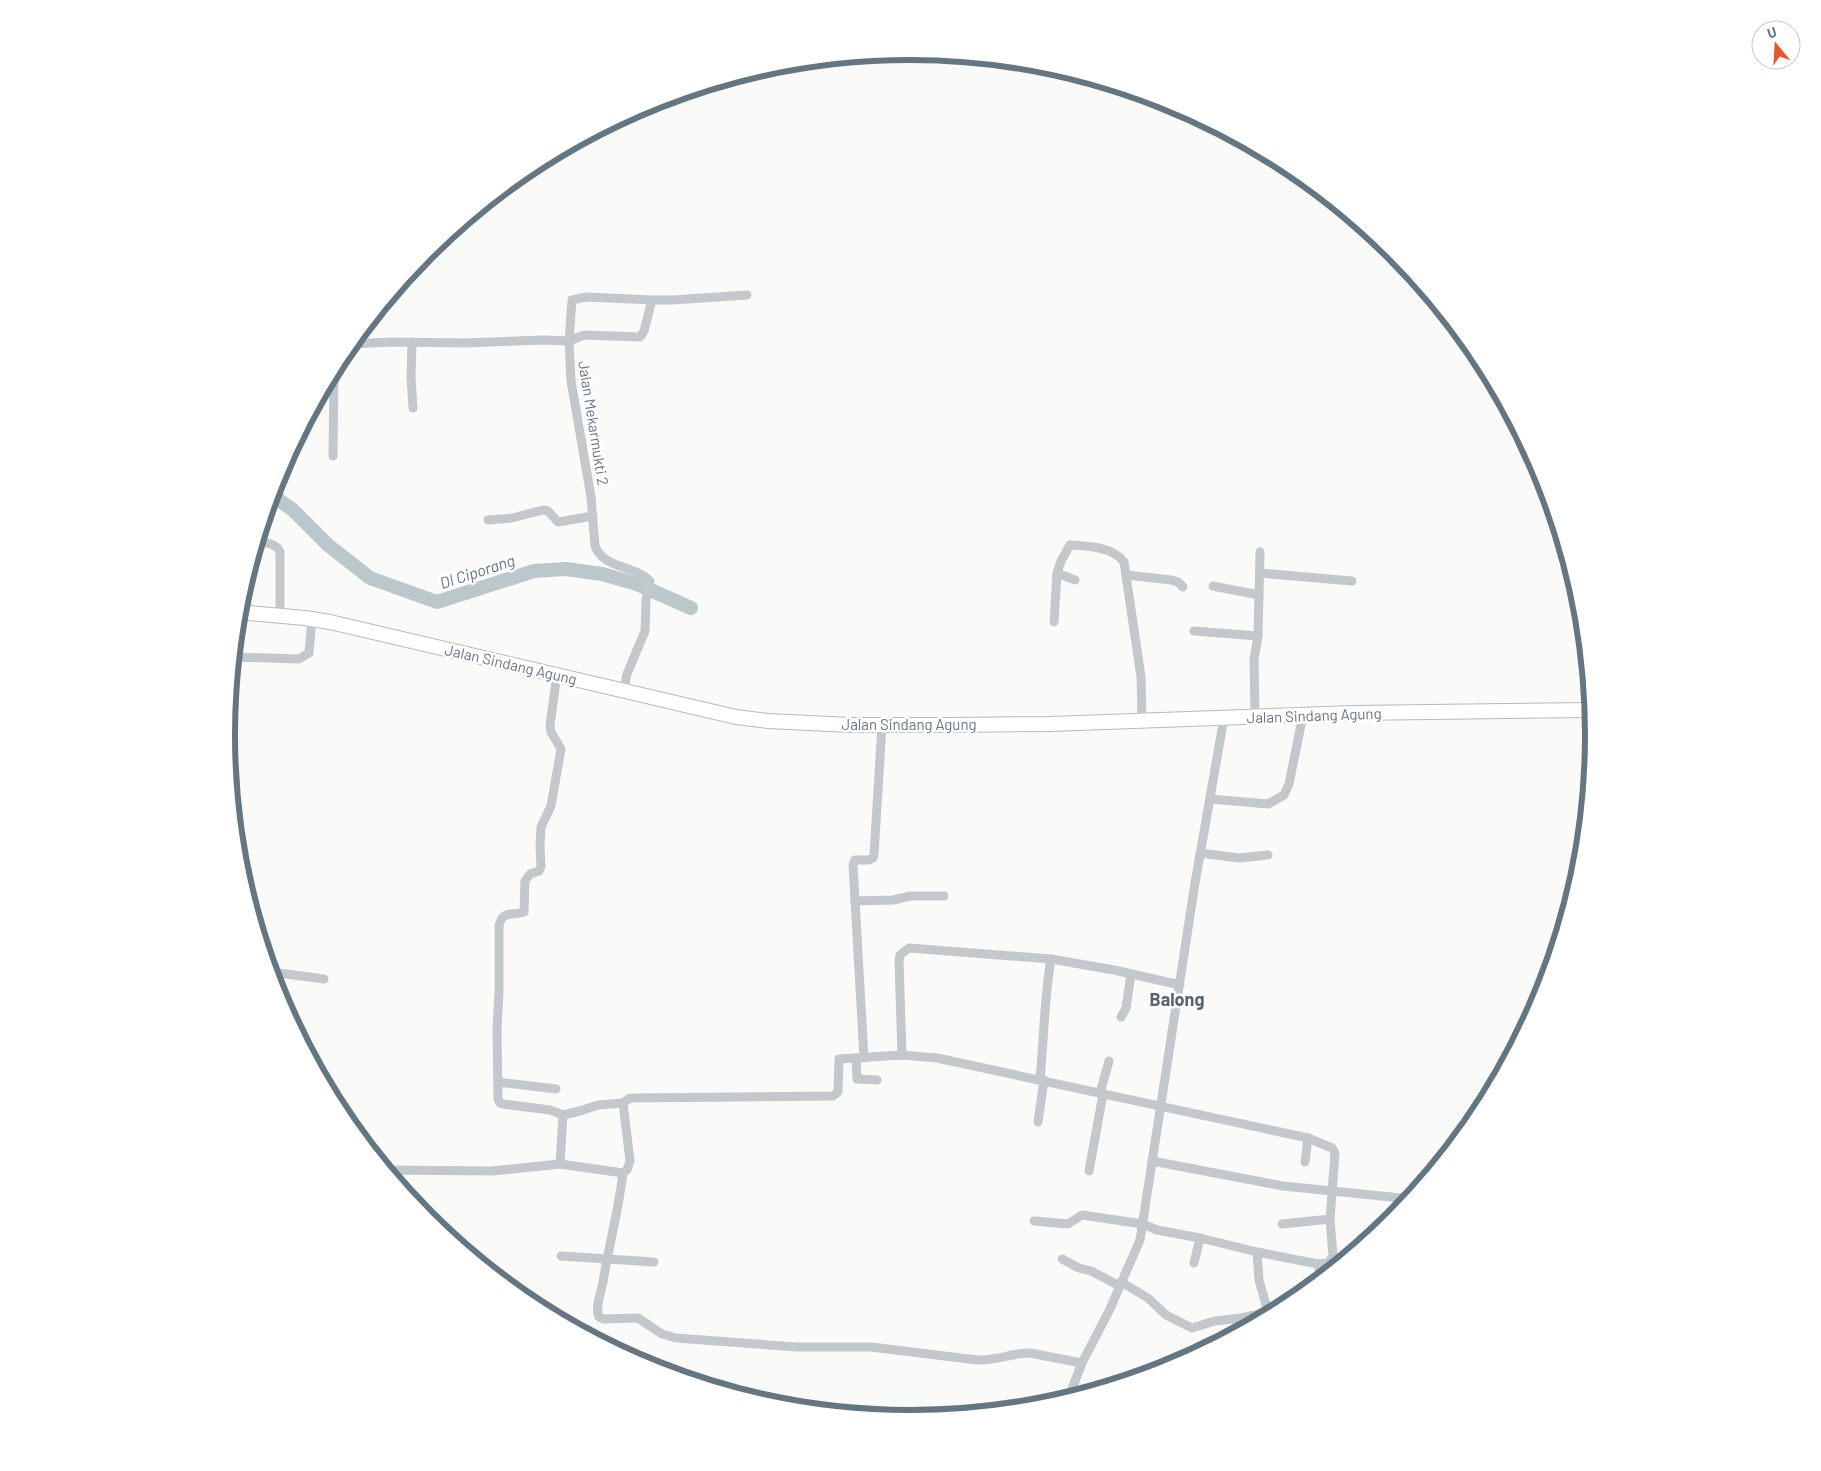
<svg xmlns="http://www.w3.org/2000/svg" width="1821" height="1471" font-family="Barlow,sans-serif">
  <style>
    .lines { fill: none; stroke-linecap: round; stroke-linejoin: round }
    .river { stroke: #bbc7cb; stroke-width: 14 }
    .primary-casing { stroke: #b5babe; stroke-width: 16 }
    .street { stroke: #c3c8cc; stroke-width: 9 }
    .primary { stroke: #fff; stroke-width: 14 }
    .labels { text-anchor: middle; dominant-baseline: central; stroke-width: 5; stroke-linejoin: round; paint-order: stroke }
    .street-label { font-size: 15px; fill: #657683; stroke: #fff }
    .water-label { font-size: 16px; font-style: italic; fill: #60757c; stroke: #fff }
    .quarter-label { font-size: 18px; font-weight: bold; fill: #57646e; stroke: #fff }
    .rim { fill: none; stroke: #657683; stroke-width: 6 }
  </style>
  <rect width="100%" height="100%" fill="#fafaf8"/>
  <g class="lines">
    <path class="river" d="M272 495 293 510 328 545 370 578 437 602 534 571 566 569 602 574 637 584 691 608"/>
    <g class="primary-casing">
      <path id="primary" d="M238 612 305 618 330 622 736 717 768 721 851 725H950L1050 724 1353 713 1592 710"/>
    </g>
    <g class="street">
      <path d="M652 300 586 297 572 300 569 341 584 335 640 337 644 331 652 300H673L747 295"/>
      <path d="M412 342 411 377 413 408"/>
      <path d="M351 344 392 342 465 343 544 340 569 341 571 381 591 497 595 546C604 569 632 564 650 581L646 600 645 631 627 674 624 690"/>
      <path d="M333 456 334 370"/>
      <path d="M488 520 512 518 543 510 548 511 558 522 593 516"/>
      <path d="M258 542C267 543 276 543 280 552V616"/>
      <path d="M1057 573 1061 561 1070 545C1088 546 1113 547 1124 562L1141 677 1142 720"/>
      <path d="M1260 573 1352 581"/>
      <path d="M1127 575 1171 580 1178 582 1183 587"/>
      <path d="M1213 586 1259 595"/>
      <path d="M1054 622 1057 573 1075 580"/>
      <path d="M1194 631 1258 636"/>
      <path d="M234 657 299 659 309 653 312 619"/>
      <path d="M557 674 550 725 551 732 561 749 551 806 541 827 540 846 541 867 539 871 530 874 525 881 524 912C511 916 502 910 499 926V993L497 1028 498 1099 500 1103 503 1104 550 1110 563 1115 560 1164 623 1173C619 1207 610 1241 604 1276 603 1288 594 1307 599 1317L604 1319 638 1318 662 1334 676 1338 796 1347H871L977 1360C995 1361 1012 1353 1030 1353L1082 1363"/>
      <path d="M1255 717 1254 659 1258 636 1260 552"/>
      <path d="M1210 799 1268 804 1284 795 1289 784 1303 715"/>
      <path d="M1200 853 1239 858 1268 855"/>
      <path d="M855 901 893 900 910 896H944"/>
      <path d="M271 972 324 979"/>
      <path d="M1121 1017 1126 1008 1131 974"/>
      <path d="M902 1055 899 961 900 955 909 948 1051 959 1114 970 1180 985"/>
      <path d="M856 1058 857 1079 877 1080"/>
      <path d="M864 1058 853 865 855 860H869L873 858 874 855 882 725"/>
      <path d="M1040 1079C1044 1039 1044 999 1051 959"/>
      <path d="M498 1082 556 1089"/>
      <path d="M1100 1093 1109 1061"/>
      <path d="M563 1115 580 1111 598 1105 623 1103"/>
      <path d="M1038 1122 1044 1080"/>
      <path d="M1152 1161 1283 1186 1411 1199"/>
      <path d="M1305 1162 1308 1138"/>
      <path d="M387 1170 492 1171 560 1164"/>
      <path d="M1089 1171 1103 1094"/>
      <path d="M623 1173 627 1170 630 1161 623 1103 630 1098 833 1096 838 1092 839 1059 902 1055 937 1058 1308 1138 1332 1148 1335 1153 1330 1219 1333 1256 1328 1263 1318 1264"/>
      <path d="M1034 1221 1068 1224 1082 1215 1143 1224 1157 1230 1200 1238 1257 1252 1318 1264 1321 1279"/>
      <path d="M1282 1224 1330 1219"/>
      <path d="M1257 1252 1259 1280 1268 1312"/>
      <path d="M561 1256 654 1262"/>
      <path d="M1062 1259 1079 1268 1091 1271 1120 1286"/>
      <path d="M1194 1263 1200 1238"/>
      <path d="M1121 1282 1148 1298 1166 1315 1192 1328 1215 1321 1241 1318 1282 1309"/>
      <path d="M1068 1399 1082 1363 1109 1311 1140 1240 1195 883 1224 718"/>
    </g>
    <use href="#primary" class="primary"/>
  </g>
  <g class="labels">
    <g class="street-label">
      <text transform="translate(594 423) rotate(81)">Jalan Mekarmukti 2</text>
      <text transform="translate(511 664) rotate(13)">Jalan Sindang Agung</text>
      <text transform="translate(1314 715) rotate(-2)">Jalan Sindang Agung</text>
      <text x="909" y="724">Jalan Sindang Agung</text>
    </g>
    <g class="water-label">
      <text transform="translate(477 571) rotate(-18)">DI Ciporang</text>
    </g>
    <g class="quarter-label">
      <text x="1177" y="999">Balong</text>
    </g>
  </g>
  <path d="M0 0H1821V1471H0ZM235 735a675 675 0 1 1 1350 0a675 675 0 1 1-1350 0Z" fill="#fff" fill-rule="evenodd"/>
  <path class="rim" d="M235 735a675 675 0 1 1 1350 0a675 675 0 1 1-1350 0Z"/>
  <g transform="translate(1776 45) rotate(342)"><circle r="24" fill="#ffffff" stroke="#c1c8cd"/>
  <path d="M0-4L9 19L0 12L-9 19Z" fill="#e4572e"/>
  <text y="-8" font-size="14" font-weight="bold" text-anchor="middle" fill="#657683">U</text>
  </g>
</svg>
